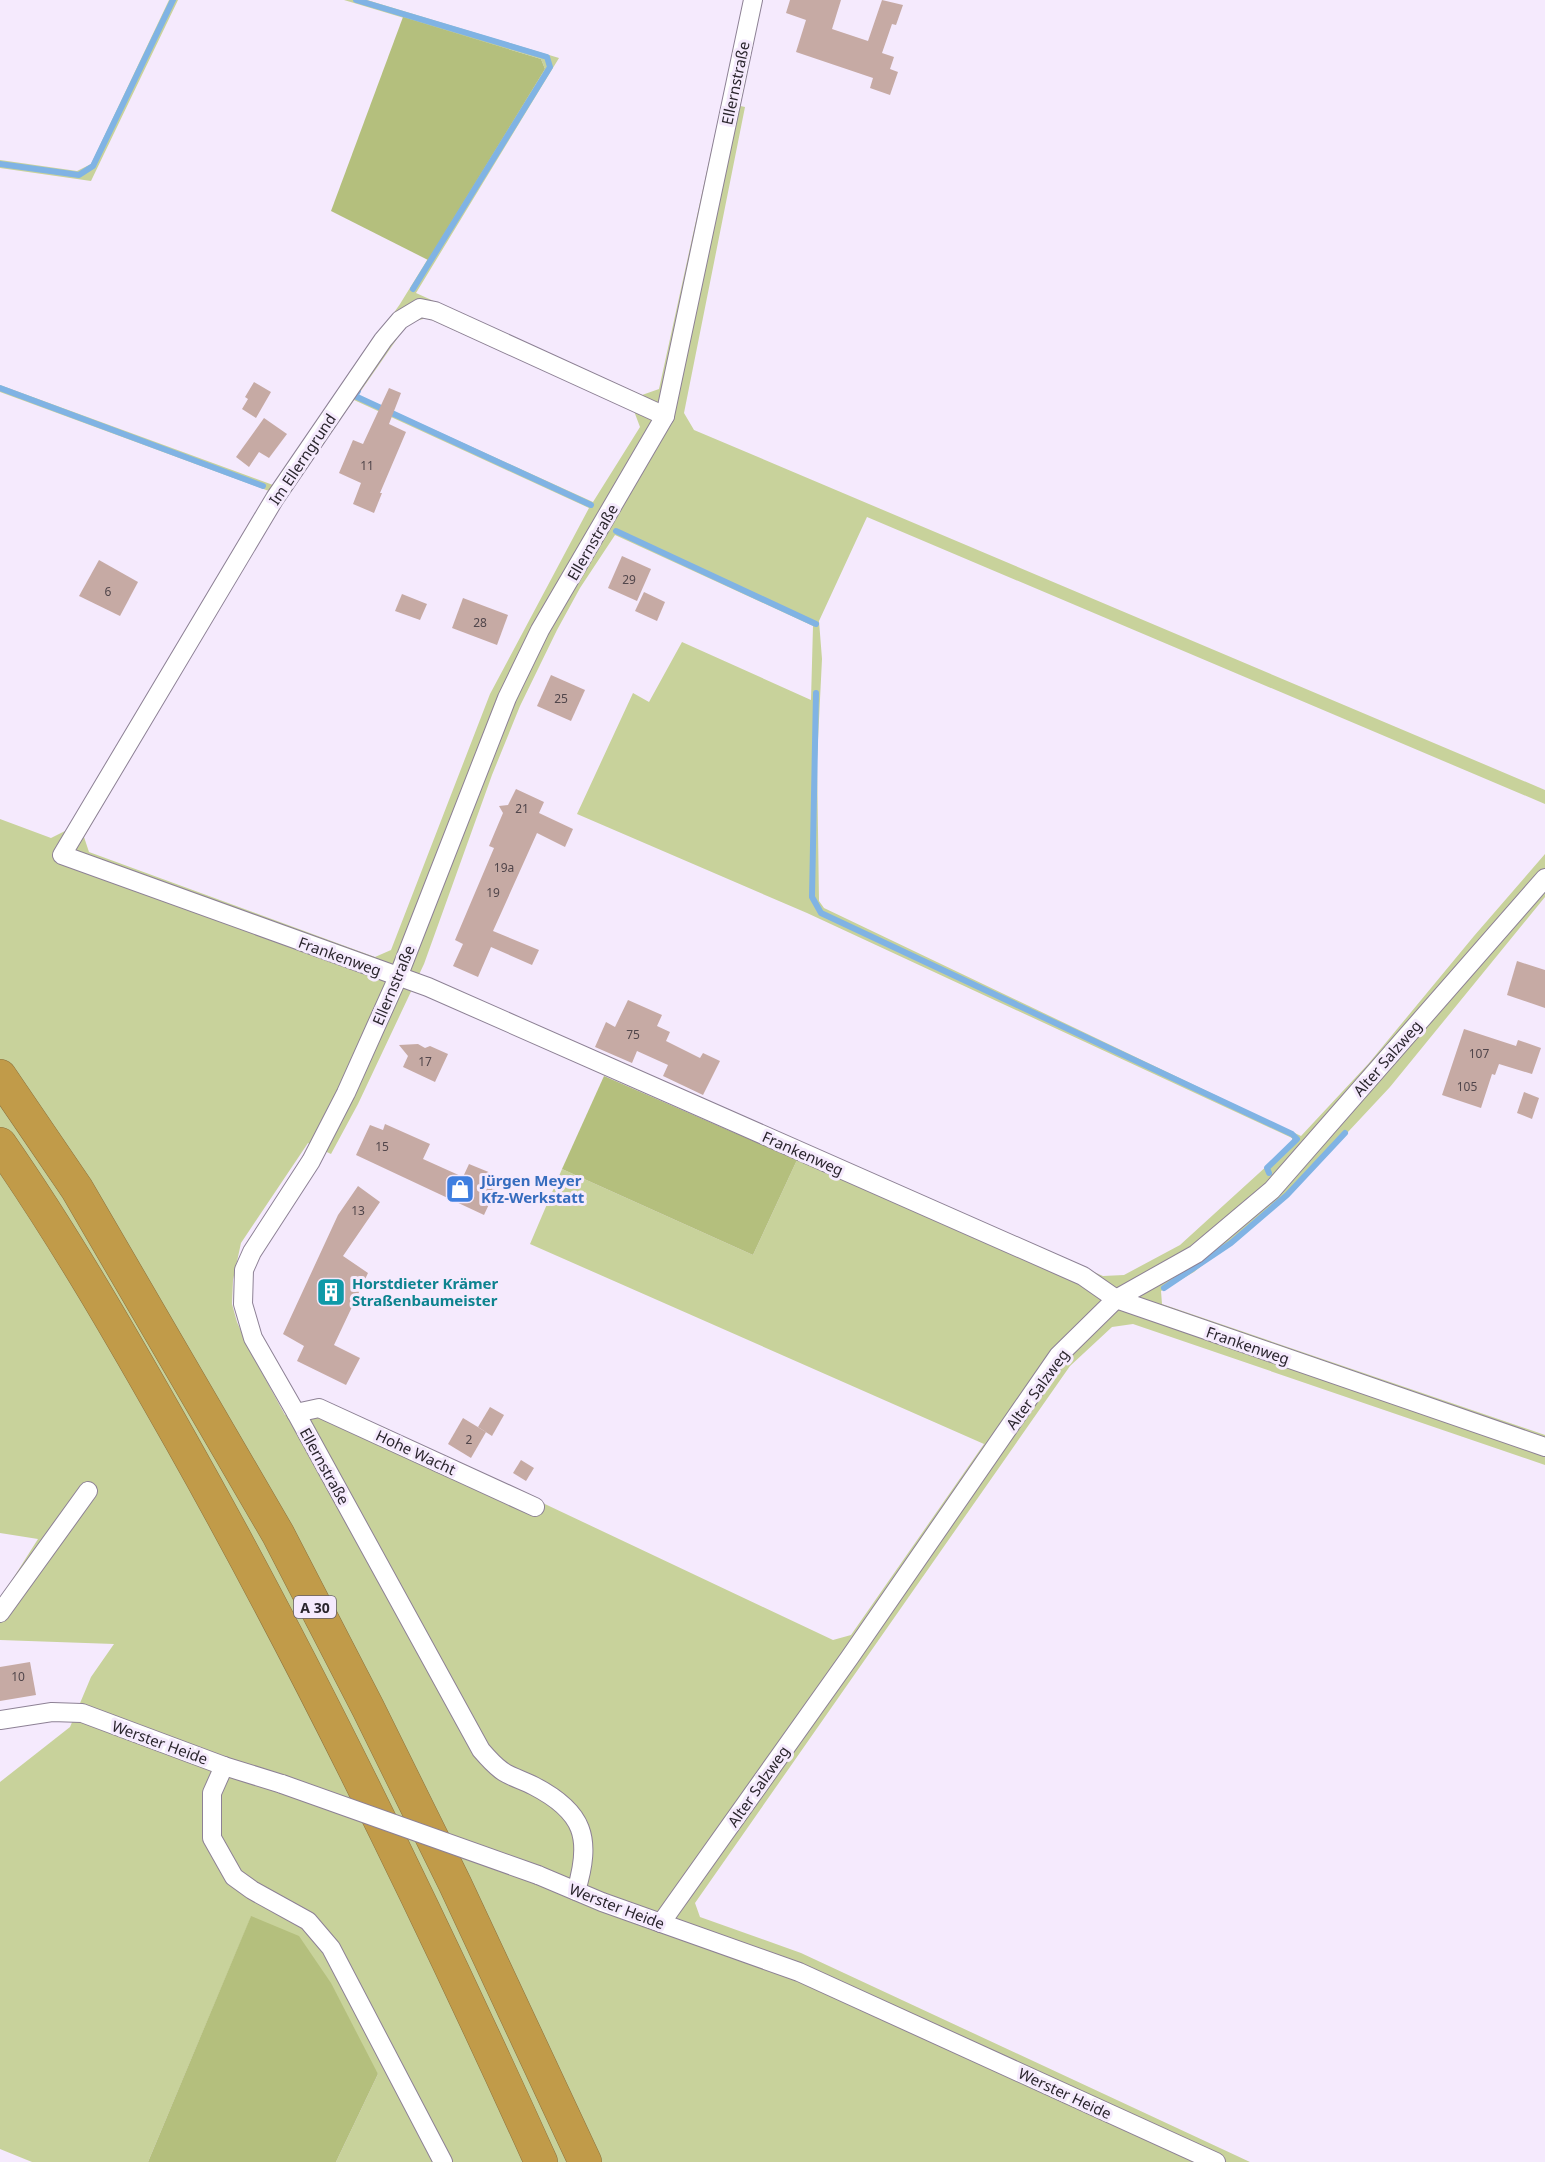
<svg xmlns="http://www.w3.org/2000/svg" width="1545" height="2162" font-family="'Noto Sans',sans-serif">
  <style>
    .green { fill: #c8d29b; fill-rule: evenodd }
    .forest { fill: #b4bf7d }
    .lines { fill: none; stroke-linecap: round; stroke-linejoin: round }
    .stream { stroke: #80b3e4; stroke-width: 6 }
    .building { fill: #c6aaa4 }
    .minor-casing { stroke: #8d8195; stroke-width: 20 }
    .motorway-casing { stroke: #8c723f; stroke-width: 34 }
    .minor { stroke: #fff; stroke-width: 18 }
    .motorway { stroke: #c19b49; stroke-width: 33 }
    .minor-bridge-casing { stroke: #8d8195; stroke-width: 20; stroke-linecap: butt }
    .minor-bridge { stroke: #fff; stroke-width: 18 }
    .labels { text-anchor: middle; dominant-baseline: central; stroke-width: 6; stroke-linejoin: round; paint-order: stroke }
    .number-label { font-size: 12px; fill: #51464b }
    .shield { fill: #f5eafd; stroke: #67606b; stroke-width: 1.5 }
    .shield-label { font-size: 14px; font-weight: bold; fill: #2a252d }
    .street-label { font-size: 15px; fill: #2a252d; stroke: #f5eafd }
    .shop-label { font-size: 15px; font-weight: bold; fill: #366cbe; stroke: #f5eafd; text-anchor: start }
    .culture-label { font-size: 15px; font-weight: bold; fill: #0d838f; stroke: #f5eafd; text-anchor: start }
  </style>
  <rect width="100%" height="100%" fill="#f5eafd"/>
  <g class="green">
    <path d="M169 0H178L91 181 0 168V160L77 171 91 164Z"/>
    <path d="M344 0H367L559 58 416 293 642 395 659 389 722 102 745 107 684 413 694 430 1545 790V804L867 517 819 621 822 659 817 760 819 901 824 908 1301 1136 1369 1063 1474 936 1545 854V897L1390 1087 1290 1194 1194 1272 1161 1291 1162 1304 1545 1435V1465L1133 1324 1112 1327 1070 1366 695 1903 700 1917 801 1953 1250 2162H336L378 2074 251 1917 148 2162H32L0 2149V1782L70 1727 91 1677 114 1644 0 1640V1599L38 1539 0 1533V819L51 838 67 830 269 491 0 392V385L273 485 400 304 545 69 541 59ZM427 318 634 411 640 427 593 502 358 395 408 323ZM354 400 589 508 490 694 391 950 375 957 89 852 84 837 284 499ZM615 535 813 626 811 700 682 642 649 702 633 693 577 814 807 913 1292 1138V1143L1180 1245 1124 1275 1103 1276 743 1117 735 1135 797 1160 753 1255 562 1169 530 1244 984 1444 851 1635 833 1640 530 1497 363 1422 285 1415 248 1347 237 1322 232 1304 233 1280 241 1243 308 1143 331 1154 358 1104 424 964 492 775 520 706 557 630 580 588Z"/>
  </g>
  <g class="forest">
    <path d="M403 17 541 59 545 69 428 260 331 211Z"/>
    <path d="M604 1076 797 1160 753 1255 562 1169Z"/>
    <path d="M251 1916 299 1936 331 1983 378 2074 336 2162H148Z"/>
  </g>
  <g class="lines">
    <g class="stream">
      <path d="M356 0 547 57 550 67 413 289"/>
      <path d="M0 164 79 175 93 166 173 0"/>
      <path d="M0 388 263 486"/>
      <path d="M358 391 355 396 591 505"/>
      <path d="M616 531 816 624"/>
      <path d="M816 693 812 897 821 913 1292 1134 1297 1139 1267 1168 1269 1173"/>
      <path d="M1164 1288 1231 1243 1287 1195 1345 1133"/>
    </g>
  </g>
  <g class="building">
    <path d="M790 0H841L832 29 868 41 882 0 903 5 896 25 892 24 882 53 894 57 890 69 898 72 890 95 870 88 873 78 796 52 806 20 786 13Z"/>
    <path d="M254 382 271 392 256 418 242 409 248 399 245 397Z"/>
    <path d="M389 388 401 393 389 424 406 432 380 493H382L374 513 353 504 361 483 339 473 353 440 363 444Z"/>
    <path d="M264 418 287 434 269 458 259 452 249 467 236 457Z"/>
    <path d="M622 556 651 569 637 601 608 588Z"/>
    <path d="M99 560 138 582 120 616 79 596Z"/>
    <path d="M644 592 665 602 657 621 635 611Z"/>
    <path d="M402 594 427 604 420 620 395 611Z"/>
    <path d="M463 598 508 615 497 645 452 628Z"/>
    <path d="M551 675 585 690 571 721 537 706Z"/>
    <path d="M516 789 544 802 539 813 573 829 565 847 537 833 493 931 539 950 532 965 491 947 478 977 453 966 463 944 455 940 494 848 489 846 503 813 499 806 508 805Z"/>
    <path d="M1517 961 1545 970V1008L1507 995Z"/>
    <path d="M628 1000 662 1015 657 1026 670 1032 666 1041 700 1058 703 1053 720 1061 703 1095 663 1076 668 1065 637 1051 632 1063 595 1047 606 1022 615 1027Z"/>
    <path d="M1464 1029 1516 1046 1518 1040 1541 1048 1532 1074 1499 1064 1495 1075 1492 1074 1481 1108 1442 1095Z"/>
    <path d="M418 1044 425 1048 430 1046 448 1054 435 1082 403 1067 408 1056 399 1045Z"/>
    <path d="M1524 1092 1539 1098 1532 1119 1517 1113Z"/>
    <path d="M385 1124 430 1144 423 1159 463 1177 469 1164 491 1173 486 1185 496 1189 484 1215 356 1155 370 1125 383 1130Z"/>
    <path d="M358 1186 380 1202 343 1256 368 1273 334 1345 360 1358 346 1385 297 1361 304 1346 283 1334 338 1215Z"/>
    <path d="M490 1407 504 1415 492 1436 478 1427Z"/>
    <path d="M463 1418 486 1432 471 1458 448 1444Z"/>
    <path d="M521 1460 534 1468 526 1481 513 1473Z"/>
    <path d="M30 1662 36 1695 0 1701V1667Z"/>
  </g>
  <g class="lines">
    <g class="minor-casing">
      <g id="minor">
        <path d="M665 416 435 311 420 308 400 320 383 340 275 498 62 855 428 987 1083 1276 1116 1299 1545 1447"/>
        <path d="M296 1413 319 1408 535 1507"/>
        <path d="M0 1613 88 1491"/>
        <path d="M0 1720 52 1712 82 1713 224 1766 282 1784"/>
        <path d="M224 1766 212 1793V1838L234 1877 252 1890 308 1921 331 1948 443 2162"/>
        <path d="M538 1875 602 1902 799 1972 1216 2162"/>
        <path d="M576 1891C592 1838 584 1812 534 1786 523 1780 510 1777 501 1770 493 1764 487 1757 481 1750L296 1413 253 1338 243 1304 244 1270 252 1252 311 1161 346 1093 398 977 507 698 540 630 665 416 753 0"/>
        <path d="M661 1923 850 1657 1058 1356 1116 1299 1196 1254 1272 1190 1545 878"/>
      </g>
    </g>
    <g class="motorway-casing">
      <g id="motorway">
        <path d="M0 1076 77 1189 278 1534 368 1708 455 1884 585 2162"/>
        <path d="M0 1144C66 1239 124 1340 181 1441 313 1675 430 1917 541 2162"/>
      </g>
    </g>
    <use href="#minor" class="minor"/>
    <use href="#motorway" class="motorway"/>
    <g class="minor-bridge-casing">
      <path id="minor-bridge" d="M282 1784 538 1875"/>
    </g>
    <use href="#minor-bridge" class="minor-bridge"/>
  </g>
  <defs>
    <g id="shop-square" transform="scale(1.5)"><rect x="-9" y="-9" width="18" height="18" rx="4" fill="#3f7fe0" stroke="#f5eafd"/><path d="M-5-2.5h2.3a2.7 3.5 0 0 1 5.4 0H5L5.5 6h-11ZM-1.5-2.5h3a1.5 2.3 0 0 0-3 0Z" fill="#fff"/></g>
    <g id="building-square" transform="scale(1.5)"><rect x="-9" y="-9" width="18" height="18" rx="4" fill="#0f9aa8" stroke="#f5eafd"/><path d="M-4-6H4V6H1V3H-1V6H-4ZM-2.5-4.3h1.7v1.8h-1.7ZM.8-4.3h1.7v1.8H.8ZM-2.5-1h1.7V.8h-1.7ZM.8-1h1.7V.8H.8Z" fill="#fff"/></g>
  </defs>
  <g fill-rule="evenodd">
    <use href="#shop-square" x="460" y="1189"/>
    <use href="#building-square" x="331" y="1292"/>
  </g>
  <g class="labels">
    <g class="number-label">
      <text x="367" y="465">11</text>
      <text x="629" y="579">29</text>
      <text x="108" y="591">6</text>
      <text x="480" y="622">28</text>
      <text x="561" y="698">25</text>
      <text x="522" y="808">21</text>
      <text x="504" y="867">19a</text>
      <text x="493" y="892">19</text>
      <text x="633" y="1034">75</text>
      <text x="1479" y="1053">107</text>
      <text x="425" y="1061">17</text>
      <text x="1467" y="1086">105</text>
      <text x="382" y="1146">15</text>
      <text x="358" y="1210">13</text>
      <text x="469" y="1439">2</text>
      <text x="18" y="1676">10</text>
    </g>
    <rect class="shield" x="294" y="1596" width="42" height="22" rx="4.5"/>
    <g class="shield-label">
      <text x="315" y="1607">A 30</text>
    </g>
    <g class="street-label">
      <text transform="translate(735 83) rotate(-78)">Ellernstraße</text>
      <text transform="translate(302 459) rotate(-56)">Im Ellerngrund</text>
      <text transform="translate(592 542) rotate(-60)">Ellernstraße</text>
      <text transform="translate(340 956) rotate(20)">Frankenweg</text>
      <text transform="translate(393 985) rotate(-67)">Ellernstraße</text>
      <text transform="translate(1387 1058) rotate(-49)">Alter Salzweg</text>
      <text transform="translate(803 1153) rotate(24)">Frankenweg</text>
      <text transform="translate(1248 1345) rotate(19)">Frankenweg</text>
      <text transform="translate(1037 1389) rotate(-54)">Alter Salzweg</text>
      <text transform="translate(416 1452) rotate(25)">Hohe Wacht</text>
      <text transform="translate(325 1466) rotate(61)">Ellernstraße</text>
      <text transform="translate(160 1742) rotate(20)">Werster Heide</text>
      <text transform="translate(758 1786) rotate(-55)">Alter Salzweg</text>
      <text transform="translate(617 1906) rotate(21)">Werster Heide</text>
      <text transform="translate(1065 2093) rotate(25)">Werster Heide</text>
    </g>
    <g class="shop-label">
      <text x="481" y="1180">Jürgen Meyer<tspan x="481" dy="17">Kfz-Werkstatt</tspan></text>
    </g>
    <g class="culture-label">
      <text x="352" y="1283">Horstdieter Krämer<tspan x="352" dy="17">Straßenbaumeister</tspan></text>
    </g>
  </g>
</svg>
